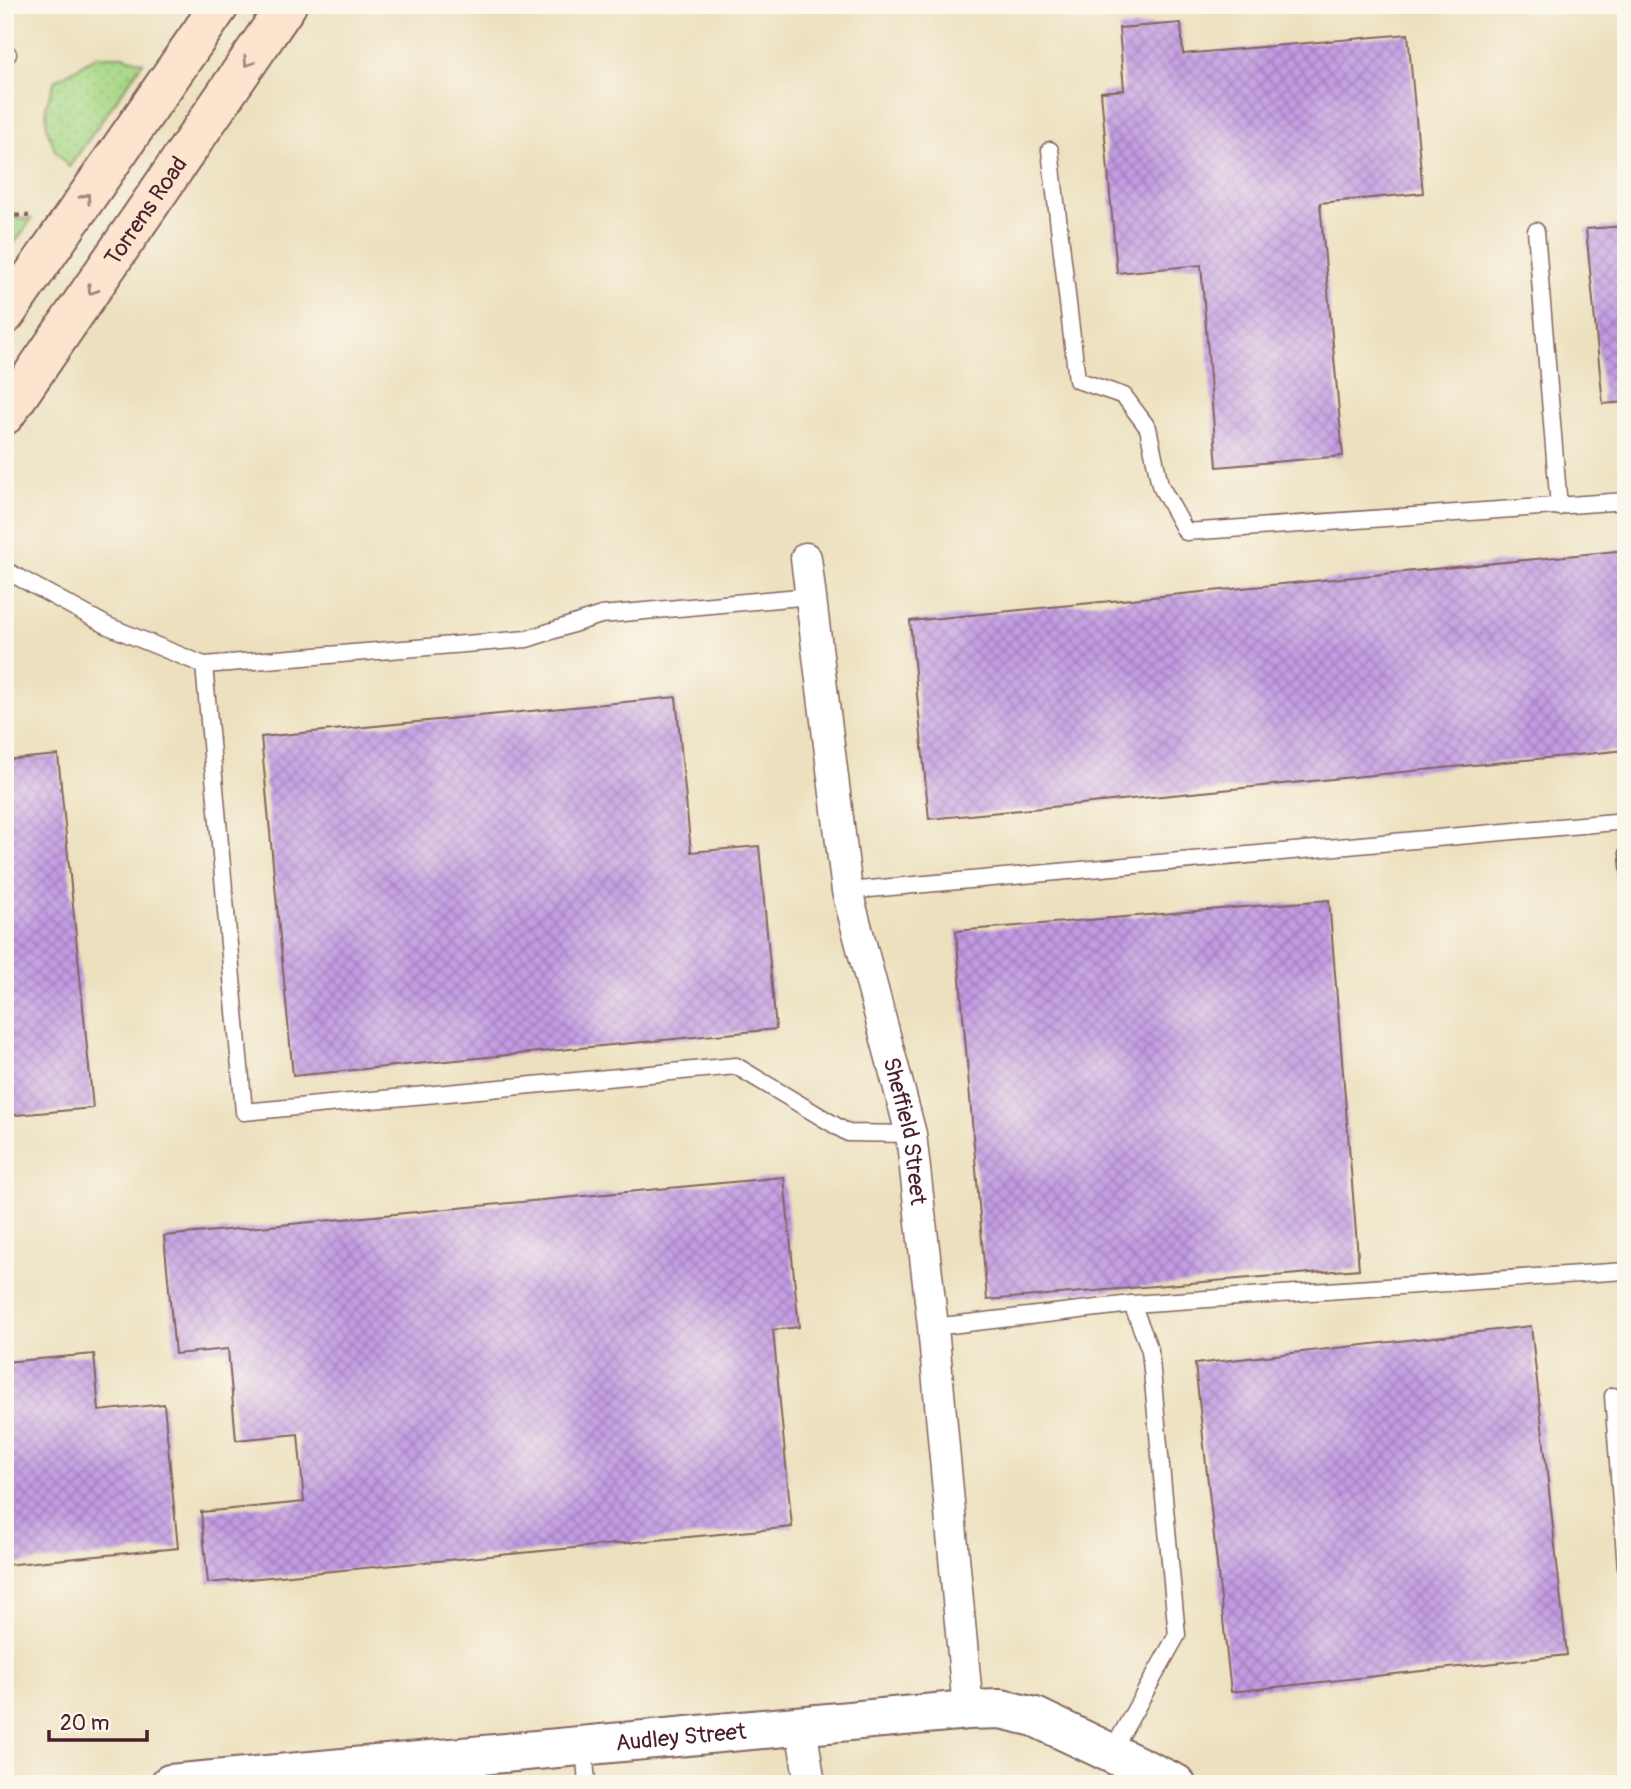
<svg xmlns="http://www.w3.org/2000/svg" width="1631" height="1789" font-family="Pangolin,sans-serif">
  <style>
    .grass { fill: url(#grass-dots); stroke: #787b58; stroke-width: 2 }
    .building { fill: url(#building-cross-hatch) }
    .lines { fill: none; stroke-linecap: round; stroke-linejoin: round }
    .service-casing { stroke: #83635e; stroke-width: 19 }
    .minor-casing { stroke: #83635e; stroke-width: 33 }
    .tertiary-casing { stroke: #83635e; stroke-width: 42 }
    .secondary-casing { stroke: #83635e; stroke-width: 42 }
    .path { stroke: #83635e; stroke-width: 4.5; stroke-dasharray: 5 5; stroke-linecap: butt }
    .service { stroke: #fff; stroke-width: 16 }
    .minor { stroke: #fff; stroke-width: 30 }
    .tertiary { stroke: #fff; stroke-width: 38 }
    .secondary { stroke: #fbe5cf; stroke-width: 38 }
    .oneway { stroke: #a2827d }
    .labels { text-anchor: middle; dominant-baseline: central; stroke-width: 5; stroke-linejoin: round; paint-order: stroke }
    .street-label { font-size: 23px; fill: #4a1f2b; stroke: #fbf7ec }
  </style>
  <defs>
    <pattern id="grass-dots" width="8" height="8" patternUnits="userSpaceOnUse" patternTransform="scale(1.75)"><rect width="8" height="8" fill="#a7d785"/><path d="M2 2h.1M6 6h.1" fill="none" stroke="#91b873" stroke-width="1.8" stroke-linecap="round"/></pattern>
    <pattern id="building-cross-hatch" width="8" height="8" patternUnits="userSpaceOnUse" patternTransform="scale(1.75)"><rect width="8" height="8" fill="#c29be3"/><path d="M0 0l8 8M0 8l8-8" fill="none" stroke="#a07eb8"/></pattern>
  </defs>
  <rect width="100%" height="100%" fill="#fbf7ec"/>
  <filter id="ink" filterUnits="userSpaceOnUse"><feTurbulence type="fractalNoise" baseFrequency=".0143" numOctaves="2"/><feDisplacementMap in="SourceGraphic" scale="14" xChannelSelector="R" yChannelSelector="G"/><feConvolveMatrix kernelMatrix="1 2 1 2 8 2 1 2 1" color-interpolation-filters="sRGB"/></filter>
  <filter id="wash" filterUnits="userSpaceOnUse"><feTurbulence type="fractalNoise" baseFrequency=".00686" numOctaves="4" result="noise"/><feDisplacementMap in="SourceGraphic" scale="28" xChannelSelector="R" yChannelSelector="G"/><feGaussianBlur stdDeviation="1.57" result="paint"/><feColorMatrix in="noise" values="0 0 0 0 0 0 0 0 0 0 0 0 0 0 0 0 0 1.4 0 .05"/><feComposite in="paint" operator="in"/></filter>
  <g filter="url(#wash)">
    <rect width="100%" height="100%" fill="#ece0be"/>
    <g class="grass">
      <path d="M97 56H123L143 62 69 167 55 150 47 129 46 105 55 81Z"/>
      <path d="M5 218 32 219 5 256Z"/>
    </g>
    <g id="blocks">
      <g class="building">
        <path d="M1181 23 1183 54 1408 34 1423 193 1320 203 1343 456 1217 467 1201 265 1117 273 1101 92 1124 90 1119 28Z"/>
        <path d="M1626 226V402L1603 404 1586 229Z"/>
        <path d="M1626 550V750L929 819 910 621Z"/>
        <path d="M676 697 691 852 759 846 776 1029 293 1076 261 737Z"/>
        <path d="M58 755 93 1108 5 1116V760Z"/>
        <path d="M1626 849V901H1624L1619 850Z"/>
        <path d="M1329 900 1359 1269 987 1300 956 931Z"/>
        <path d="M784 1177 799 1327 773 1330 792 1527 208 1583 201 1512 304 1502 298 1434 236 1440 228 1349 175 1354 164 1236Z"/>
        <path d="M1531 1326 1567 1655 1231 1692 1195 1364Z"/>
        <path d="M94 1354 99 1411 164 1404 178 1548 5 1565V1362Z"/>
      </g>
    </g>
  </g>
  <g filter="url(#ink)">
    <use href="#blocks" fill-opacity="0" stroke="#83635e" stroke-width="2"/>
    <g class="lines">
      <g class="service-casing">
        <g id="service">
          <path d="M5 54H8"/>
          <path d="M1050 150 1077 380 1124 396 1148 428 1160 485 1186 532 1626 501"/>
          <path d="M1536 231 1559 507"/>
          <path d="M5 570 108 626 204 665 244 1112 736 1066 848 1133 911 1134"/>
          <path d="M204 665 527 639 601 615 811 596"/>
          <path d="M847 891 1626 821"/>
          <path d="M933 1327 1132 1304 1626 1271"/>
          <path d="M1613 1396 1626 1568"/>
          <path d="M584 1746 587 1784"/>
          <path d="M1111 1753 1177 1635 1150 1350 1132 1304"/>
        </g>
      </g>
      <g class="minor-casing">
        <g id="minor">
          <path id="s1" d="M806 558 847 891 911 1134 933 1327 968 1710"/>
          <path d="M801 1726 810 1784"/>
        </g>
      </g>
      <g class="tertiary-casing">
        <g id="tertiary">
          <path id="s2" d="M170 1784 968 1710 1001 1709 1035 1717 1176 1784"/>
        </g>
      </g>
      <g class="secondary-casing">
        <g id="secondary">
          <path d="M5 315 220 5"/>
          <path id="s3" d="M5 415 287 5"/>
        </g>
      </g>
      <path class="path" d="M5 215 29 216"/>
      <use href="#service" class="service"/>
      <use href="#minor" class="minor"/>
      <use href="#tertiary" class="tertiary"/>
      <use href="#secondary" class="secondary"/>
    </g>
    <defs><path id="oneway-chevron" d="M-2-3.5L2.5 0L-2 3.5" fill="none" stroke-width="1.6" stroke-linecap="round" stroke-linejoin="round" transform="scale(1.75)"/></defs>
    <g class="oneway">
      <use href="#oneway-chevron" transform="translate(248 62) rotate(124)"/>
      <use href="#oneway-chevron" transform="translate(86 198) rotate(-55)"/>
      <use href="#oneway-chevron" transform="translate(92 290) rotate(124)"/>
    </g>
  </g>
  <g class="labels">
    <g class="street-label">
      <text stroke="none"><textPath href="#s3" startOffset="248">Torrens Road</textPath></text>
      <text stroke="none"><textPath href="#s1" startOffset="583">Sheffield Street</textPath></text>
      <text stroke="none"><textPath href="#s2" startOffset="513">Audley Street</textPath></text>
    </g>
  </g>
  <rect width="1631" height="1789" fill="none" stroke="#fbf7ec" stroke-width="28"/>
  <path d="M49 1730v10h98v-10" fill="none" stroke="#4a1f2b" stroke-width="3.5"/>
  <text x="60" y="1730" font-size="21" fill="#4a1f2b" stroke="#fbf7ec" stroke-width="5" paint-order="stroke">20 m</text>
</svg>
